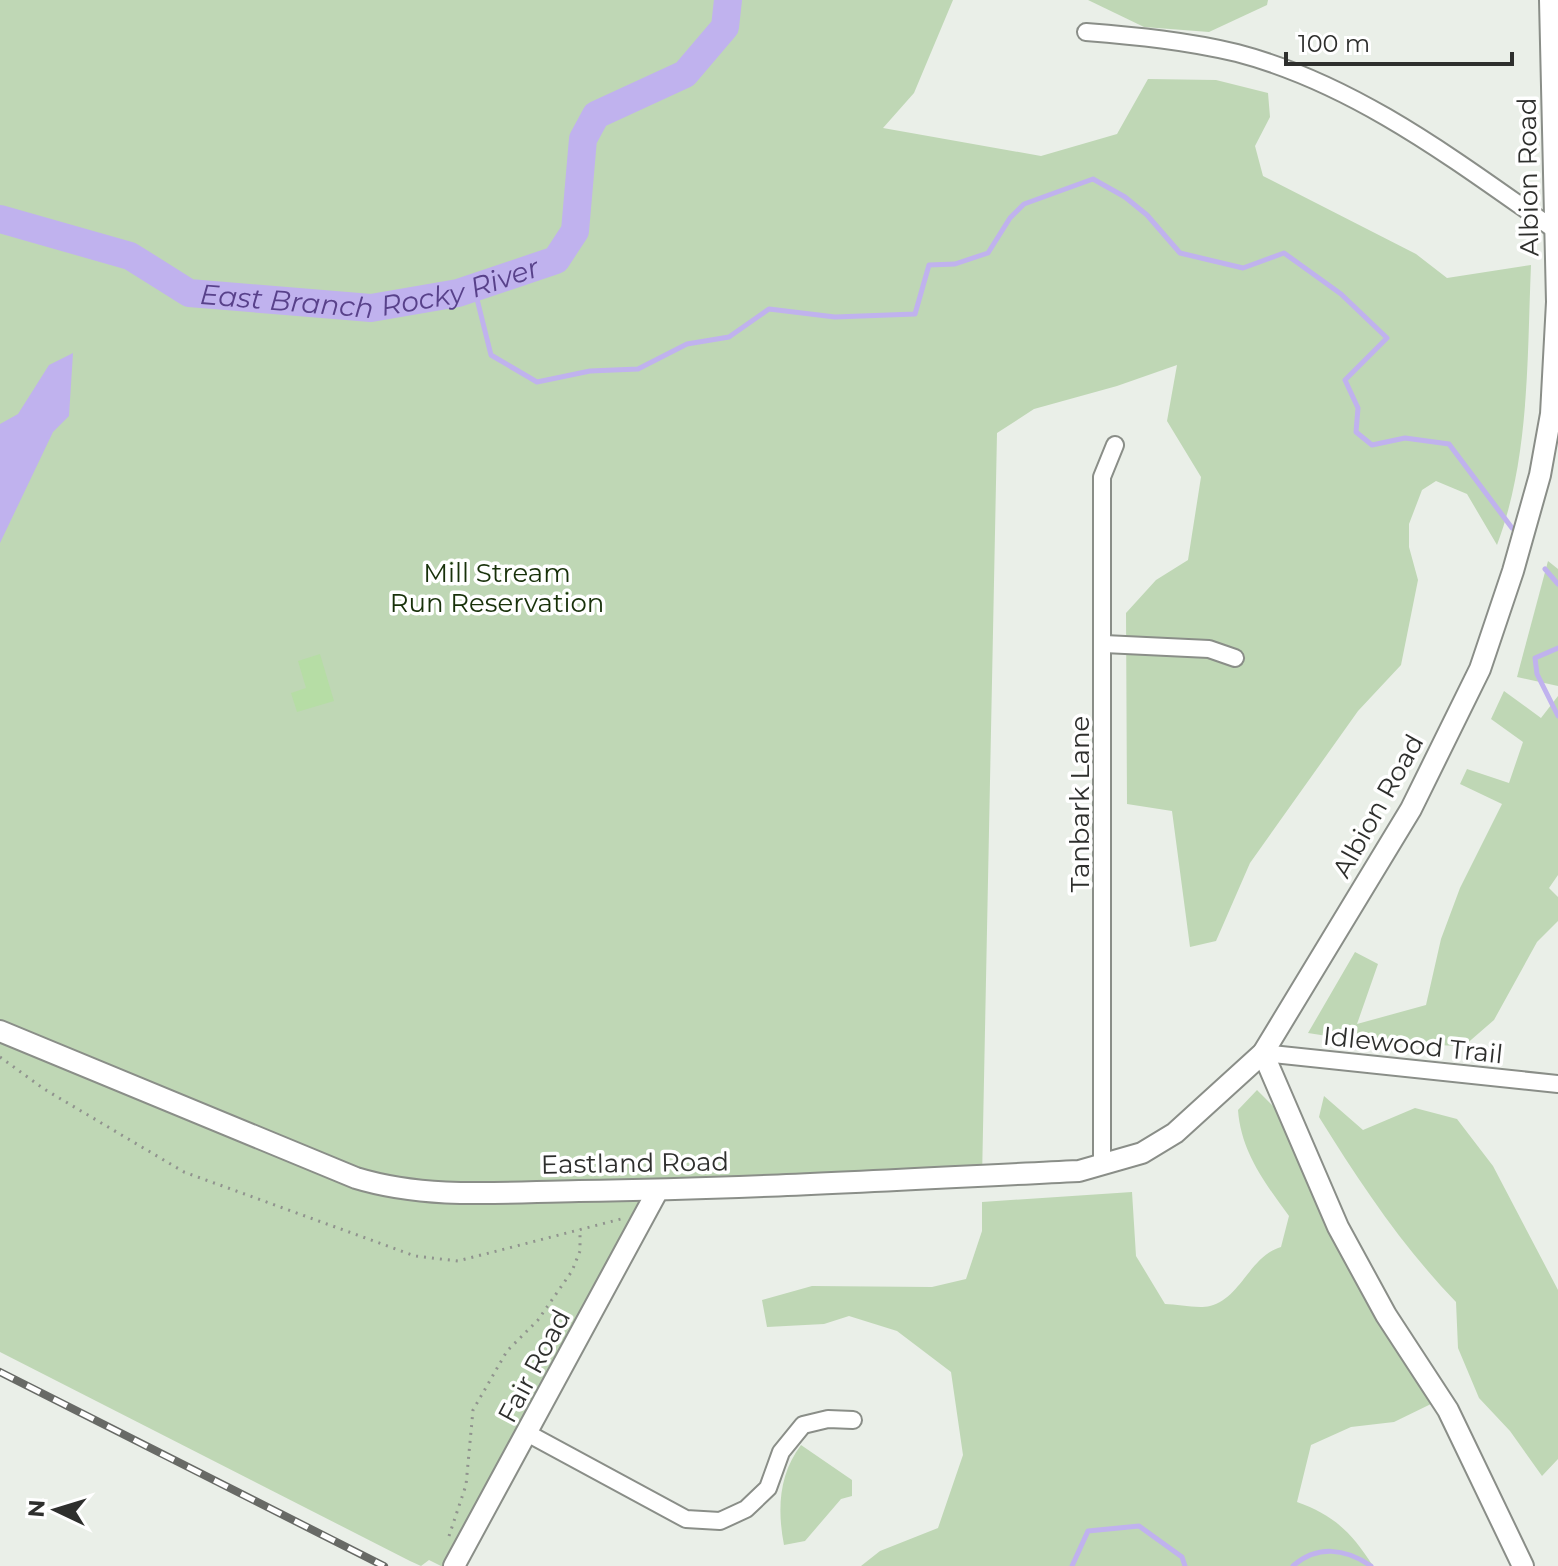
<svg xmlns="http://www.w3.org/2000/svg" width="1558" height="1566" font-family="Montserrat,sans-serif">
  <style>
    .green { fill: #bfd7b5 }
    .water { fill: #c0b2ee }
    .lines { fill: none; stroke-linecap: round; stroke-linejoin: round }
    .stream { stroke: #c0b2ee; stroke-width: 5 }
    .river { stroke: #c0b2ee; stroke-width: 28 }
    .building { fill: #b6dda5 }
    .minor-casing { stroke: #8a8e88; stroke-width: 20 }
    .tertiary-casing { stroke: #8a8e88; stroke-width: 24 }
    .path { stroke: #90938e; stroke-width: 3; stroke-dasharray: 2 6; stroke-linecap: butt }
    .minor { stroke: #fff; stroke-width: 16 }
    .tertiary { stroke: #fff; stroke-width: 20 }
    .rail-casing { stroke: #686a66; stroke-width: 8 }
    .rail { stroke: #fff; stroke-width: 5; stroke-dasharray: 15; stroke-linecap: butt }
    .labels { text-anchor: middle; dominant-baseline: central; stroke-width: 7; stroke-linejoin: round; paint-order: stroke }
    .street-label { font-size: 26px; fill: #2e2f2d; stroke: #fff }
    .park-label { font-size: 26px; fill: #18310a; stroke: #fff }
    .water-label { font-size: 28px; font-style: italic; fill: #58418a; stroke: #fff }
  </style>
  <rect width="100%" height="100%" fill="#eaefe8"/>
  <g class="green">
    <path d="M0 0H953L914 93 883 128 1041 156 1117 134 1148 79 1216 80 1268 93 1270 117 1255 146 1263 176 1416 254 1447 278 1531 265C1527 358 1530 457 1497 545L1467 494 1436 481 1422 490 1409 524V547L1418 580 1401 665 1358 711 1250 863 1216 941 1190 947 1172 811 1127 804 1126 613 1156 580 1188 560 1201 477 1167 421 1177 365 1117 386 1034 409 997 433 982 1179 663 1190 454 1566H441L429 1560 421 1566 410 1561 0 1352Z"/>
    <path d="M1088 0H1268L1267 5 1209 32 1144 27Z"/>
    <path d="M1548 561 1558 569V686L1517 677Z"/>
    <path d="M1504 691 1541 718 1558 696V875L1549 888 1558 897V921L1537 942 1494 1020 1464 1046 1372 1043 1308 1033 1355 952 1378 964 1357 1024 1426 1005 1441 939 1460 888 1502 804 1460 784 1467 769 1509 783 1523 742 1491 719Z"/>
    <path d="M1257 1090 1274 1107 1323 1217 1433 1403 1394 1422 1351 1427 1311 1445 1297 1502C1334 1515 1352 1533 1373 1566H861L880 1551 938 1528 963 1455 951 1372 897 1331 849 1316 824 1324 767 1327 762 1300 812 1286 932 1287 966 1279 982 1231V1202L1132 1192 1136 1256 1165 1304C1178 1304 1197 1309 1210 1306 1241 1298 1250 1256 1281 1247L1289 1216C1265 1183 1241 1152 1238 1110Z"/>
    <path d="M1324 1096 1363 1130 1415 1108 1457 1119 1493 1166 1558 1290V1459L1542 1476 1510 1431 1479 1398 1458 1348 1456 1302C1402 1246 1360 1183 1319 1117Z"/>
    <path d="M801 1445 852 1480V1496L841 1499 805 1541 784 1545C777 1509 779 1474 801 1445Z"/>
  </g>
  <path class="water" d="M73 353 69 416 53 432 0 543V424L18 414 49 365Z"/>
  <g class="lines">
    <g class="stream">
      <path d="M474 287 491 355 537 382 590 371 638 369 687 344 729 337 769 309 835 317 915 314 929 265 955 264 988 253 1010 218 1024 204 1093 179 1125 197 1147 215 1180 253 1243 268 1284 253 1341 294 1387 338 1345 380 1358 408 1356 432 1372 445 1405 438 1449 444 1512 528"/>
      <path d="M1545 569 1558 584"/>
      <path d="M1558 648 1535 658 1537 674 1558 716"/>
      <path d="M1072 1566 1088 1531 1139 1526 1182 1557 1185 1566"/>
      <path d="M1293 1566C1317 1545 1345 1548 1371 1566"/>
    </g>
    <path class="river" id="s1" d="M0 219 130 256 189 293 371 308 458 293 556 260 575 231 583 139 596 115 685 74 725 27 728 0"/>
  </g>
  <path class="building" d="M320 654 334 701 297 712 291 693 306 688 298 661Z"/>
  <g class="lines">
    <g class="minor-casing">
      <g id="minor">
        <path d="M1086 32C1137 36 1187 41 1237 53 1356 84 1456 161 1555 230"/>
        <path d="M1104 644 1209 649 1235 658"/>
        <path d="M1263 1053 1558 1084"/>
        <path d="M1102 1165V477L1115 445"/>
        <path d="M527 1433 686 1519 720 1521 746 1509 768 1488 781 1452 803 1425 828 1419 853 1420"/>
      </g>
    </g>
    <g class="tertiary-casing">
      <g id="tertiary">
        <path d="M0 1031 356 1178C428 1200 505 1192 579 1191 746 1189 912 1179 1079 1171L1142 1153 1175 1133 1263 1053 1411 809 1480 669 1513 571 1540 475 1551 414 1557 302 1550 0"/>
        <path d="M1263 1053 1338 1227 1386 1315 1448 1410 1523 1566"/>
        <path d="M454 1566 658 1190"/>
      </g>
    </g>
    <g class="path">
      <path d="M0 1057 44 1089 184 1172 415 1256 458 1261 625 1218"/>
      <path d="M449 1536 466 1485 473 1410 507 1351 538 1320 572 1271 580 1251V1229"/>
    </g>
    <use href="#minor" class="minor"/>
    <use href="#tertiary" class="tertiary"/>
    <g class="rail-casing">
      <path id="rail" d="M0 1372 384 1566"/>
    </g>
    <use href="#rail" class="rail"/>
  </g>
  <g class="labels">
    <g class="street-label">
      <text transform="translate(1528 177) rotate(-91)">Albion Road</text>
      <text transform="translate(1080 804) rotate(-90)">Tanbark Lane</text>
      <text transform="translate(1378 806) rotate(-61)">Albion Road</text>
      <text transform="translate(1413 1045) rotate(6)">Idlewood Trail</text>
      <text transform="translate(635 1163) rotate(-1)">Eastland Road</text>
      <text transform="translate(534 1366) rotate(-62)">Fair Road</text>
    </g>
    <g class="park-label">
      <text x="497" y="573">Mill Stream<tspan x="497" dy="30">Run Reservation</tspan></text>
    </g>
    <g class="water-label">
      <text stroke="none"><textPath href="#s1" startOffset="388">East Branch Rocky River</textPath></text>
    </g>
  </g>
  <g transform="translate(56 1510) rotate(274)" stroke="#ffffff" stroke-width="6" paint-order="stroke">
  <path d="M0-6L14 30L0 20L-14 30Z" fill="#2e2f2d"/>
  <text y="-12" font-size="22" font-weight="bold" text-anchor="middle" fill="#2e2f2d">N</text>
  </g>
  <path d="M1286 52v12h226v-12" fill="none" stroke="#2e2f2d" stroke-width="4"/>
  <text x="1298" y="52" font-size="24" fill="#2e2f2d" stroke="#ffffff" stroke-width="6" paint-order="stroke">100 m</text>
</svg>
